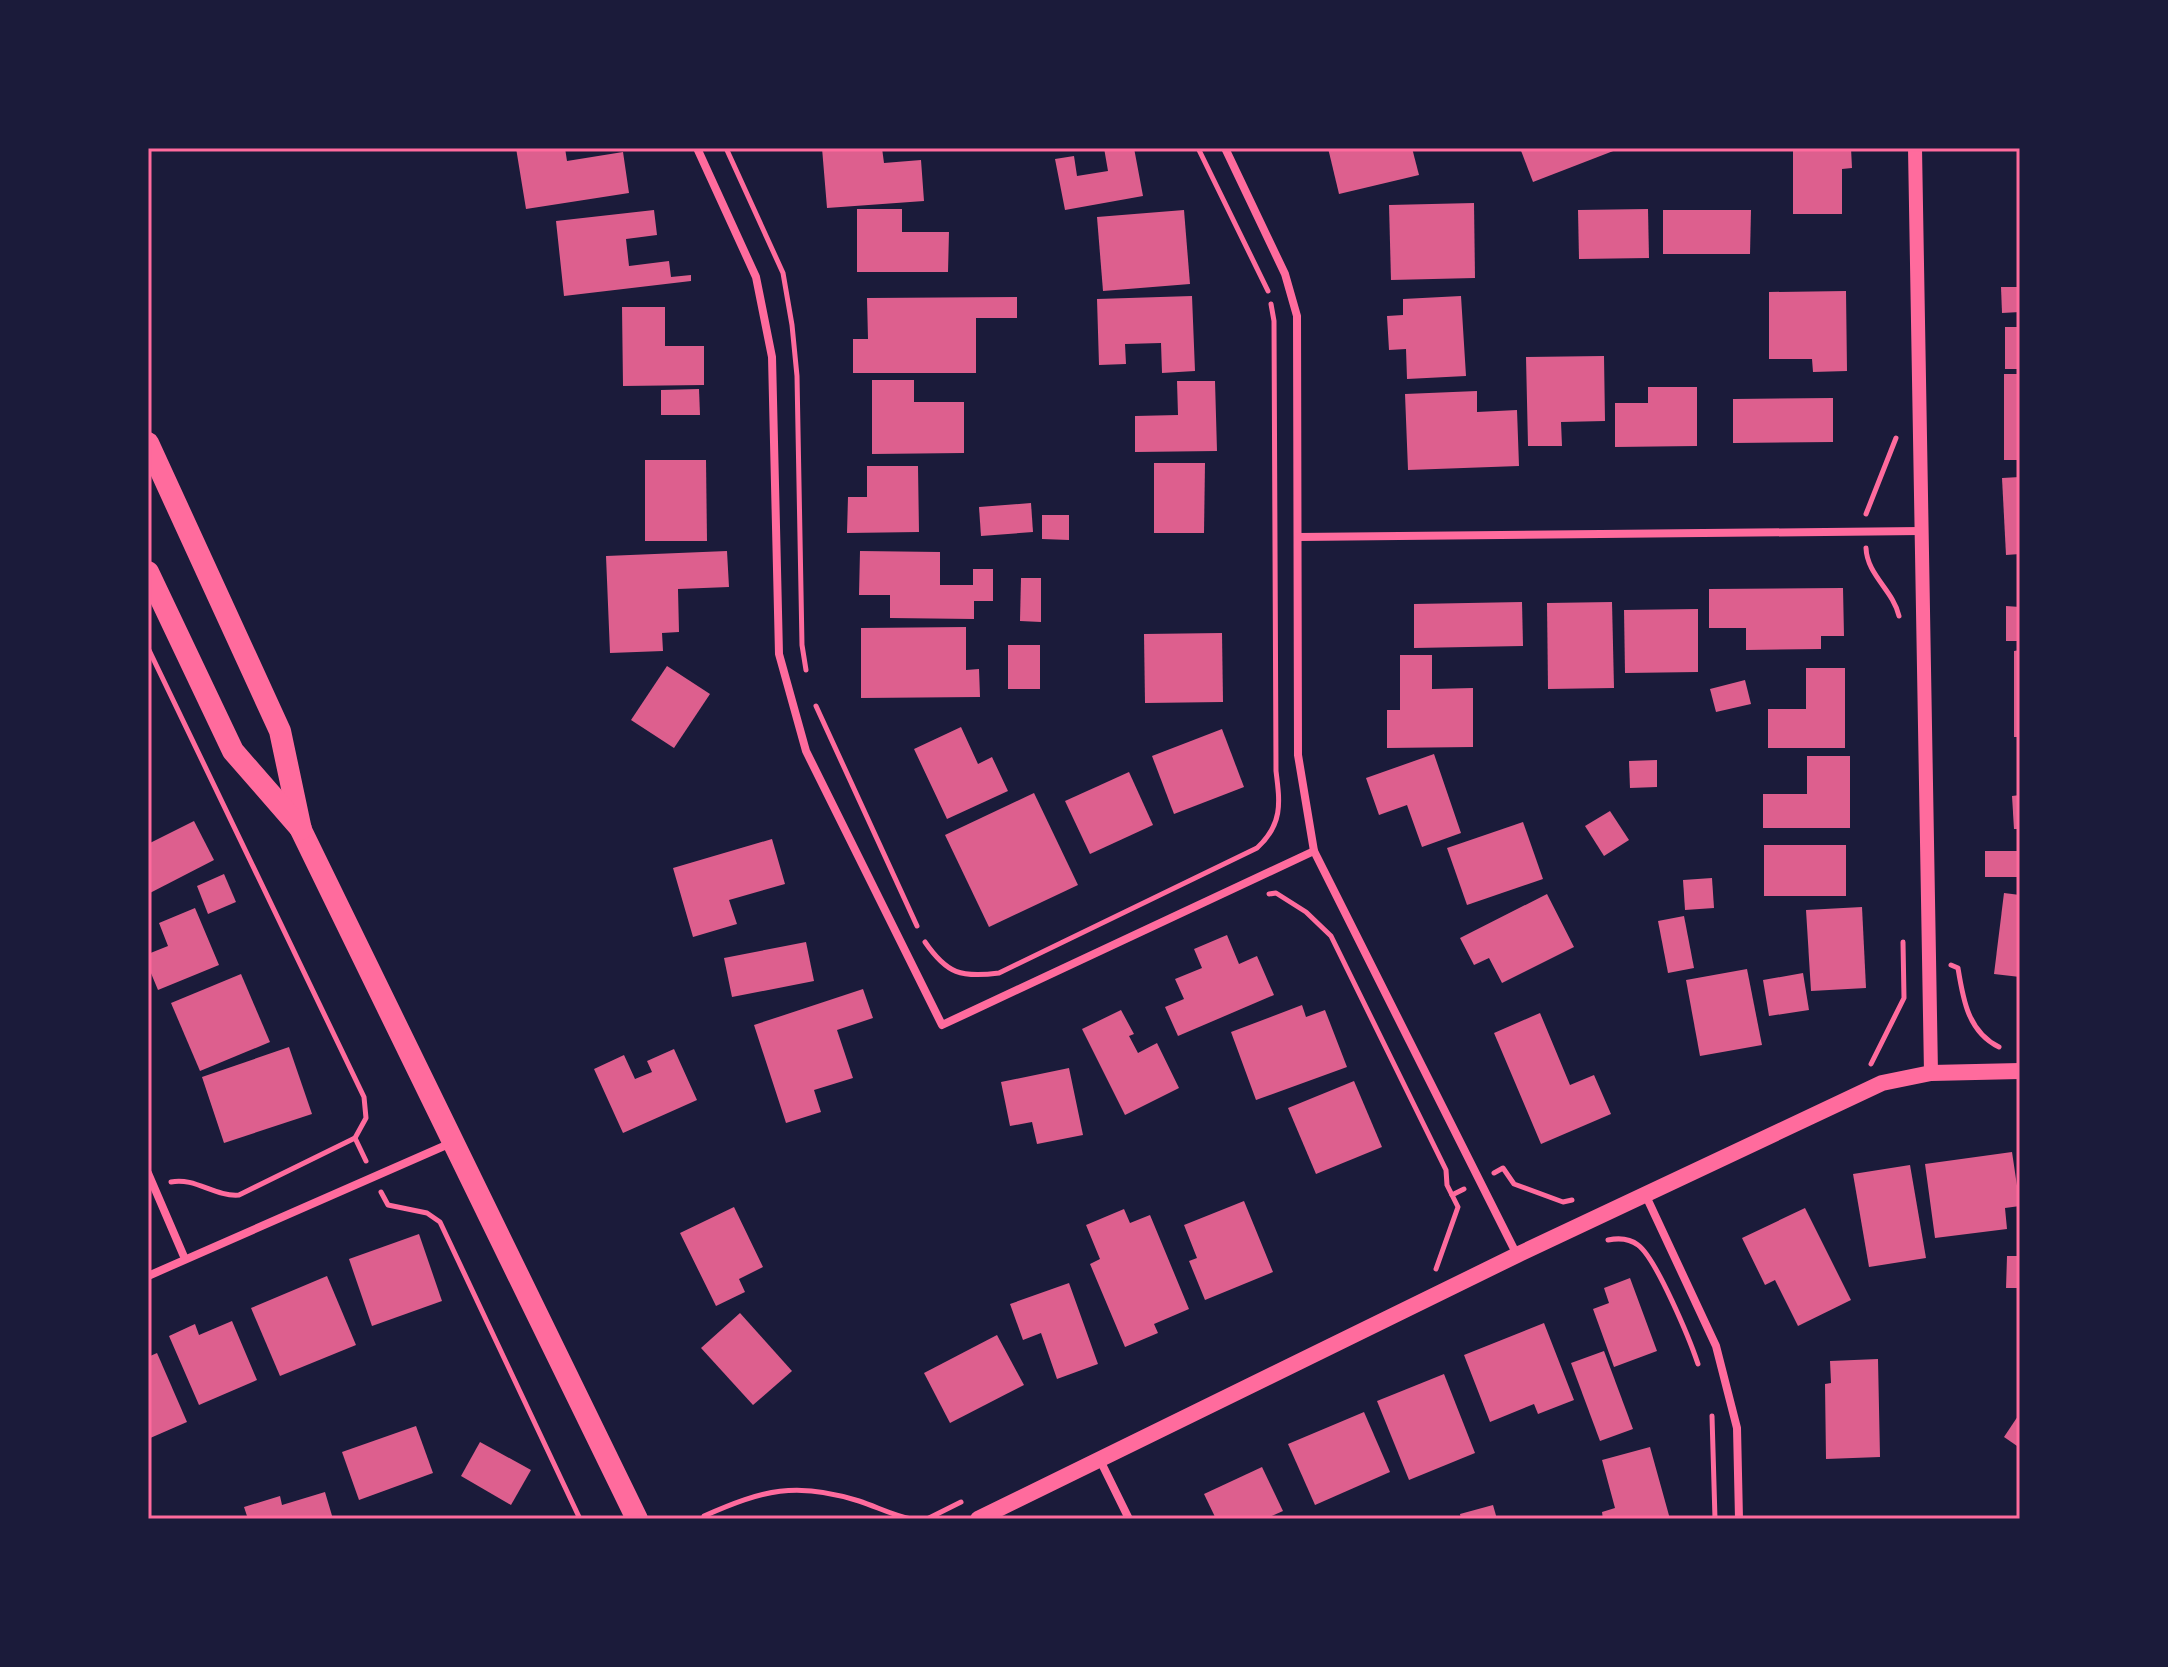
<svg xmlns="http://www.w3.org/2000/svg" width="2168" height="1667" font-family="Quicksand,sans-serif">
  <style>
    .building { fill: #dd5f8e }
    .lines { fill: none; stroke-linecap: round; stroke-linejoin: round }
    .path { stroke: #ff6b9d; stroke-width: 5 }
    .minor { stroke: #ff6b9d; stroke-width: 8 }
    .tertiary { stroke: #ff6b9d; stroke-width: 14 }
    .secondary { stroke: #ff6b9d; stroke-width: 16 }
    .trunk { stroke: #ff6b9d; stroke-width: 22 }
    .neatline { fill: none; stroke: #ff6b9d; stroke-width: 3 }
  </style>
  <rect width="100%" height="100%" fill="#1b1b3a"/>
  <g class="building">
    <path d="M516 148H565L567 161 623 152 629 193 526 209Z"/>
    <path d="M822 148H882L884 163 921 160 924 201 827 208Z"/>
    <path d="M1104 148H1134L1143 196 1065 210 1055 159 1074 156 1077 176 1108 171Z"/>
    <path d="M1328 148H1412L1419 175 1339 194Z"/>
    <path d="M1520 148H1621L1533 182Z"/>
    <path d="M1793 148H1851L1852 168 1842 169V214H1793Z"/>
    <path d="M1474 203 1475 278 1391 280 1389 205Z"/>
    <path d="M857 209H902V232H949L948 272H857Z"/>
    <path d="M1648 209 1649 258 1579 259 1578 210Z"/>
    <path d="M654 210 657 235 626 239 629 266 669 261 671 277 691 275V281L564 296 556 221Z"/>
    <path d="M1184 210 1190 284 1103 291 1097 217Z"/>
    <path d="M1663 210H1751L1750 254H1663Z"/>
    <path d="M2001 287H2020V312L2002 313Z"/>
    <path d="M1846 291 1847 371 1813 372 1812 359H1769V292Z"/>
    <path d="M1192 296 1195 371 1162 373 1161 343 1125 344 1126 364 1099 365 1097 299Z"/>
    <path d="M1461 296 1466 376 1407 379 1406 349 1389 350 1387 316 1403 315V299Z"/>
    <path d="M1017 297V318H976V373H853V339H868L867 298Z"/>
    <path d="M622 307H665V346H704V385L623 386Z"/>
    <rect x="2005" y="327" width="15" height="42"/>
    <path d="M1604 356 1605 421 1561 422 1562 446H1528L1526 357Z"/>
    <rect x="2004" y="374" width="16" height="86"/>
    <path d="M872 380H914V402H964V453L872 454Z"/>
    <path d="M1177 381H1215L1217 451 1135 452V416L1178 415Z"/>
    <path d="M1648 387H1697V446L1615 447V403H1648Z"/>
    <path d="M699 389 700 415H661V390Z"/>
    <path d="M1477 391V412L1517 410 1519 466 1408 470 1405 394Z"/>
    <path d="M1833 398V442L1733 443V399Z"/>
    <path d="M645 460H706L707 541H645Z"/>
    <path d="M1154 463H1205L1204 533H1154Z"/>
    <path d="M867 466H918L919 532 847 533 848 497H867Z"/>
    <path d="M2020 477V554L2006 555 2002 478Z"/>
    <path d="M1031 503 1033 532 981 536 979 507Z"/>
    <path d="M1042 515H1069V540L1042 539Z"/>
    <path d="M727 551 729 587 678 589 679 632 662 633 663 651 610 653 606 556Z"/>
    <path d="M860 551 940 552V585H973V569H993V601H974V619L890 618V595H859Z"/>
    <path d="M1021 578H1041V622L1020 621Z"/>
    <path d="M1843 588 1844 636H1821V649L1746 650V628H1709V589Z"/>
    <path d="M1522 602 1523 646 1414 648V604Z"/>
    <path d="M1612 602 1614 688 1548 689 1547 603Z"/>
    <path d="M2006 606 2020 607V641H2006Z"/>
    <path d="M1698 609V672L1625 673 1624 610Z"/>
    <path d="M966 627V670L979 669 980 697 861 698V628Z"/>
    <path d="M1222 633 1223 702 1145 703 1144 634Z"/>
    <rect x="1008" y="645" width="32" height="44"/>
    <path d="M2020 650V737H2014V651Z"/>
    <path d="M1400 655H1432V689L1473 688V747L1387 748V710H1400Z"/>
    <path d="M667 666 710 694 674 748 631 720Z"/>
    <path d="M1806 668H1845V748H1768V709H1806Z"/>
    <path d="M1745 680 1751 704 1716 712 1710 689Z"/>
    <path d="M961 727 978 764 992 757 1008 791 947 819 914 749Z"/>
    <path d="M1222 729 1244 787 1174 814 1152 756Z"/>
    <path d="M1434 754 1461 833 1422 847 1407 805 1379 815 1366 778Z"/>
    <path d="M1807 756H1850V828H1763V794H1807Z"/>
    <path d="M1657 760V787L1630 788 1629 761Z"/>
    <path d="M1129 772 1153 825 1090 854 1065 801Z"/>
    <path d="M1034 793 1078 885 989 927 945 835Z"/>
    <path d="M2020 795V829H2014L2012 796Z"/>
    <path d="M1610 811 1629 840 1604 856 1585 826Z"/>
    <path d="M194 821 214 860 148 894V844Z"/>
    <path d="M1523 822 1543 879 1467 905 1447 848Z"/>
    <path d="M772 839 785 884 729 900 737 924 693 937 673 868Z"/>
    <rect x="1764" y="845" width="82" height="51"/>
    <rect x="1985" y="851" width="34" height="26"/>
    <path d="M224 874 236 902 208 914 197 886Z"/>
    <path d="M1712 878 1714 908 1685 910 1683 880Z"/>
    <path d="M2004 893 2020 895V977L1994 974Z"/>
    <path d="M1547 894 1574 947 1502 983 1489 958 1474 965 1460 938Z"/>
    <path d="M1862 907 1866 988 1811 991 1806 910Z"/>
    <path d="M195 908 219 965 158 990 148 966V954L168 946 159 923Z"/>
    <path d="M1684 916 1694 968 1668 973 1658 921Z"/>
    <path d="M1227 935 1239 964 1257 956 1274 995 1178 1036 1165 1007 1184 999 1175 979 1202 968 1194 949Z"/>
    <path d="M806 942 814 981 732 997 724 958Z"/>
    <path d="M1747 969 1762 1045 1700 1056 1686 980Z"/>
    <path d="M1803 973 1809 1010 1769 1016 1763 980Z"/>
    <path d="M241 974 270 1042 200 1071 171 1003Z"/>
    <path d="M863 989 873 1018 837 1030 853 1078 814 1090 821 1112 786 1123 754 1025Z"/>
    <path d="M1302 1005 1306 1017 1325 1010 1347 1067 1256 1100 1231 1032Z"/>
    <path d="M1121 1010 1134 1034 1129 1036 1138 1053 1157 1043 1179 1088 1125 1115 1082 1029Z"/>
    <path d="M1540 1013 1570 1085 1594 1075 1611 1114 1541 1144 1494 1033Z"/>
    <path d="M289 1047 312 1114 224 1143 202 1077Z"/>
    <path d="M674 1049 697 1100 623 1133 594 1069 624 1055 635 1079 652 1072 647 1061Z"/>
    <path d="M1069 1068 1083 1135 1037 1144 1032 1122 1010 1126 1001 1082Z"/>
    <path d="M1354 1081 1382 1147 1316 1174 1288 1108Z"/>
    <path d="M2012 1152 2020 1206 2005 1208 2007 1229 1935 1238 1925 1164Z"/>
    <path d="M1910 1165 1926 1258 1869 1267 1853 1174Z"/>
    <path d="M1244 1201 1273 1272 1205 1300 1189 1261 1197 1258 1184 1225Z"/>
    <path d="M734 1207 763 1267 739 1279 745 1292 716 1306 680 1233Z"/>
    <path d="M1805 1208 1851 1300 1798 1326 1775 1280 1765 1285 1742 1238Z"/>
    <path d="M1124 1209 1130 1223 1150 1215 1189 1309 1154 1324 1158 1333 1125 1347 1090 1264 1100 1259 1086 1225Z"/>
    <path d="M419 1234 442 1301 372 1326 349 1259Z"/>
    <path d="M2007 1256H2020V1288H2006Z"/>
    <path d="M327 1276 356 1345 280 1376 251 1308Z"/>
    <path d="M1630 1278 1657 1351 1614 1367 1593 1309 1609 1303 1604 1288Z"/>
    <path d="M1069 1283 1098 1364 1057 1379 1041 1333 1023 1340 1010 1304Z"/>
    <path d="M740 1313 792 1371 753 1405 701 1348Z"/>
    <path d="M232 1321 257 1380 199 1405 169 1336 195 1324 199 1335Z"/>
    <path d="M1544 1323 1574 1400 1538 1414 1534 1404 1490 1422 1464 1355Z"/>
    <path d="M997 1335 1024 1385 950 1423 924 1373Z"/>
    <path d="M1604 1351 1633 1429 1600 1441 1571 1363Z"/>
    <path d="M157 1353 187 1422 148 1439V1357Z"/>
    <path d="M1878 1359 1880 1457 1826 1459 1825 1384 1831 1383 1830 1361Z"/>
    <path d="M1444 1374 1475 1453 1409 1480 1377 1401Z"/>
    <path d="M1364 1412 1390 1472 1315 1505 1288 1444Z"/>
    <path d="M2020 1413V1448L2004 1437Z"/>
    <path d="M416 1426 433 1473 359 1500 342 1452Z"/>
    <path d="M480 1442 531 1470 511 1505 461 1476Z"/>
    <path d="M1650 1447 1670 1519H1603L1602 1512 1615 1508 1602 1460Z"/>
    <path d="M1262 1467 1283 1511 1265 1519H1216L1204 1494Z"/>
    <path d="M325 1492 333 1519H248L244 1507 280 1496 282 1505Z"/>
    <path d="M1493 1505 1497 1519H1461L1460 1514Z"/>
  </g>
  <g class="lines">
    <g class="path">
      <path d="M726 148 783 273 792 325 797 376 802 645 806 670"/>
      <path d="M1198 148 1268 291"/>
      <path d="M1866 514 1896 438"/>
      <path d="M1866 548C1867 575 1893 590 1899 616"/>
      <path d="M148 648 364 1097 366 1118 355 1138 239 1195C215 1197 195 1177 171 1182"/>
      <path d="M816 706 917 926"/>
      <path d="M1269 894 1276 893 1306 912 1331 936 1446 1170 1447 1185 1452 1195 1464 1189"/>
      <path d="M925 942C947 974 961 978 999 973L1257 848C1283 824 1280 803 1276 771L1274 321 1271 304"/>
      <path d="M1951 965 1958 968C1963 999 1968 1032 1999 1047"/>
      <path d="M1871 1064 1904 998 1903 942"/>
      <path d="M355 1138 366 1161"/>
      <path d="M1494 1173 1503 1168 1514 1184 1563 1202 1572 1200"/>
      <path d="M381 1192 388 1205 427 1213 440 1222 580 1519"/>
      <path d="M1608 1240C1618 1238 1629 1238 1638 1245 1656 1258 1690 1340 1698 1364"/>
      <path d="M1436 1269 1458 1207 1452 1195"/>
      <path d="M1712 1416 1715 1519"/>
      <path d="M703 1519 704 1516C763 1490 796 1481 859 1501 877 1507 892 1515 911 1519"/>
      <path d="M927 1519 961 1502"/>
    </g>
    <g class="minor">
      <path d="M697 148 756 277 772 357 779 654 806 751 942 1025 1314 851"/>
      <path d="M1225 148 1285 274 1297 316 1298 755 1314 851 1517 1255"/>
      <path d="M1298 537 1921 531"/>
      <path d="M148 1173 185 1259"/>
      <path d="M1646 1196 1716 1346 1737 1428 1739 1519"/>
      <path d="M148 1276 451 1143"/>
      <path d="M1100 1460 1129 1519"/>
    </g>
    <path class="tertiary" d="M1915 148 1931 1073"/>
    <path class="secondary" d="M978 1519 1517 1255 1882 1083 1931 1073 2020 1071"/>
    <g class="trunk">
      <path d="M148 443 280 731 301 830 637 1519"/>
      <path d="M148 572 233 751 301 829"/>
    </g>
  </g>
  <rect width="2168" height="1667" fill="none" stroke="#1b1b3a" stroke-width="300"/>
  <rect x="150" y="150" width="1868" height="1367" class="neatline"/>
</svg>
